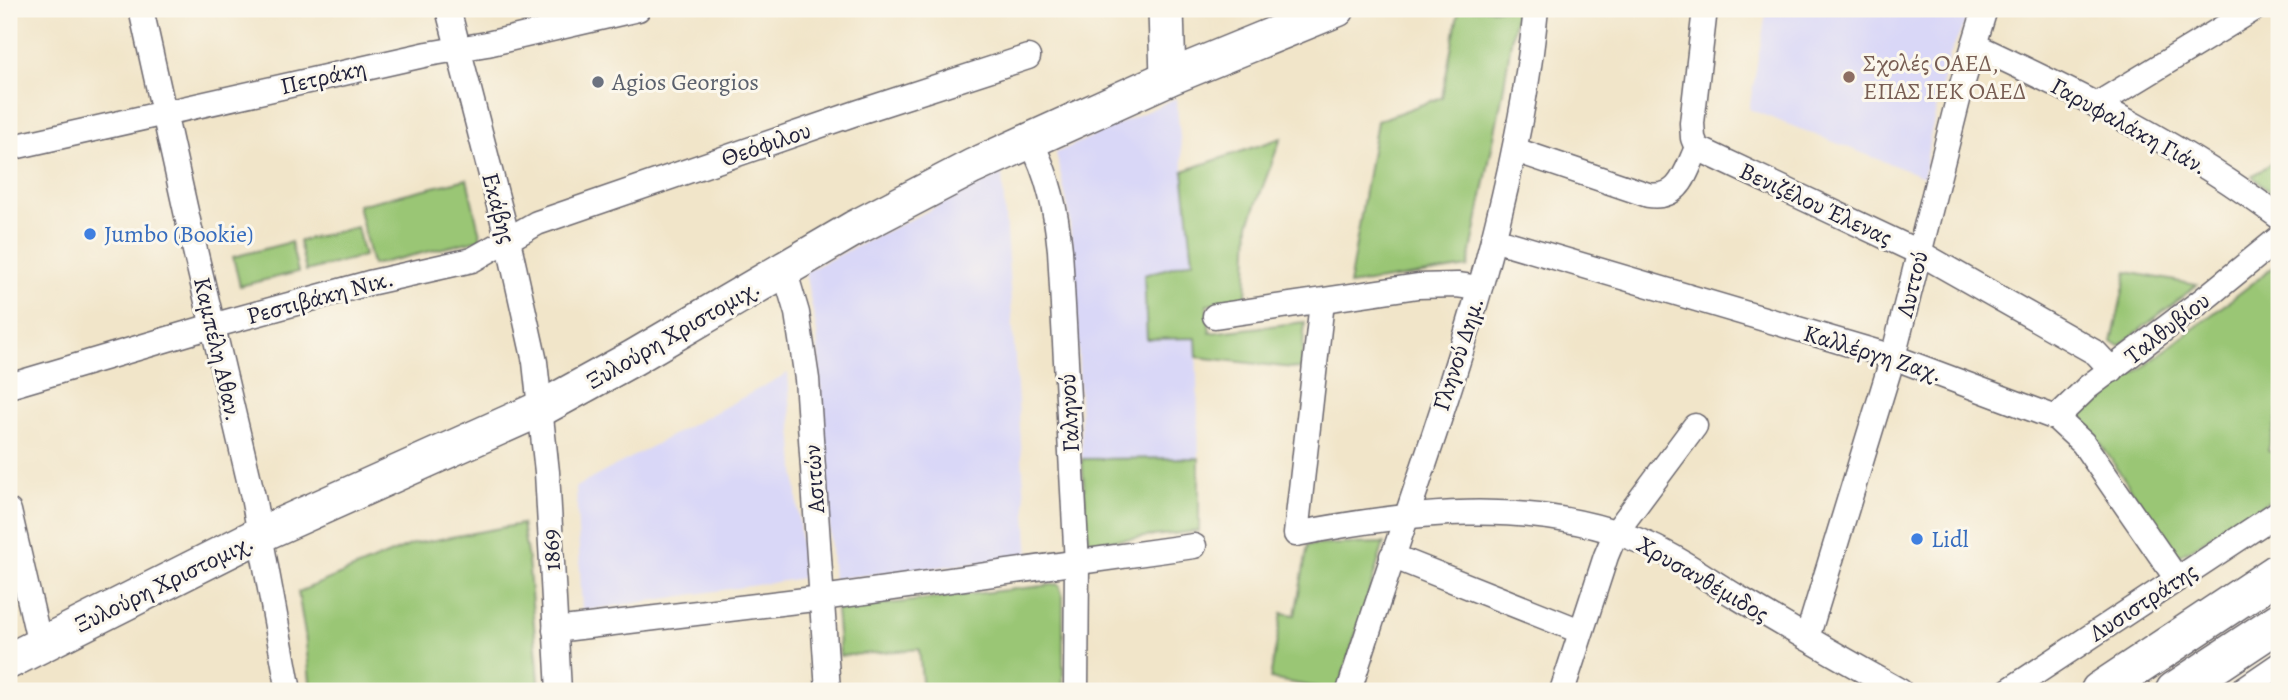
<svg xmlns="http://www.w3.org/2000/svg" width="2288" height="700" font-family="Alegreya,serif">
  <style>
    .built { fill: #d9d7f7 }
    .green { fill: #9ac674; stroke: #5e7458; stroke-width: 2 }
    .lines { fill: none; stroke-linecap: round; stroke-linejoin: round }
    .street-casing { stroke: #6a666d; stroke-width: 27 }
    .secondary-casing { stroke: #6a666d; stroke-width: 38 }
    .highway-casing { stroke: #6a666d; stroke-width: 41 }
    .street { stroke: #fff; stroke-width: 24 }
    .secondary { stroke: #fff; stroke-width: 35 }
    .highway { stroke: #fff; stroke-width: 38 }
    .education-dot { fill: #8d6e63; stroke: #fbf7ec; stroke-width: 2.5 }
    .worship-dot { fill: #6b7280; stroke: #fbf7ec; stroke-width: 2.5 }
    .shop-dot { fill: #3f7fe0; stroke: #fbf7ec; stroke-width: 2.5 }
    .labels { text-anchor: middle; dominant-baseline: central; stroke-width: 6; stroke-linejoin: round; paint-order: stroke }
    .education-label { font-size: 24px; fill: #785e54; stroke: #fbf7ec; text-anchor: start }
    .street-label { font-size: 24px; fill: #22223b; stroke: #fbf7ec }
    .worship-label { font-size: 24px; fill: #5b616d; stroke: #fbf7ec; text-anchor: start }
    .shop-label { font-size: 24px; fill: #366cbe; stroke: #fbf7ec; text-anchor: start }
  </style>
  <rect width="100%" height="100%" fill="#fbf7ec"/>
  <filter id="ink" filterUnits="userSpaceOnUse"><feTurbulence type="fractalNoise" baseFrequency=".0143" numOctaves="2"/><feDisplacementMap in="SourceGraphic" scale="14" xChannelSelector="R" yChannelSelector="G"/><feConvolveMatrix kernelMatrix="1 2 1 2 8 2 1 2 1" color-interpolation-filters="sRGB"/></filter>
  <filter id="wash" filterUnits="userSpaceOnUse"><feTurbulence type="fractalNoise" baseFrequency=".00686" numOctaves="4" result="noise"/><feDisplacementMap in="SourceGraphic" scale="28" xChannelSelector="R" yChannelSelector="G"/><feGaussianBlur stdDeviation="1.57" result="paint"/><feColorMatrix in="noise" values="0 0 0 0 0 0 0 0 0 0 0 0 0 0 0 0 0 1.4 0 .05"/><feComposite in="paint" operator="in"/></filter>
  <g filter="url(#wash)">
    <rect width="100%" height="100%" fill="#f1e5c9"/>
    <g class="built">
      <path d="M1767 9H1971L1949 57 1930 136 1924 177 1749 109Z"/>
      <path d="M1176 98 1193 261 1147 339 1196 338 1199 458 1082 459 1077 314 1069 212 1056 153Z"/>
      <path d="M1002 174 1029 557 833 579 817 332 805 272Z"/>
      <path d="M788 373 803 578 582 611 576 487Z"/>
    </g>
    <g class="green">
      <path d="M1459 9H1516L1503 92 1468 267 1349 285 1377 121 1442 97Z"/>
      <path d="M1281 138 1249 224 1246 299 1207 305 1210 333 1305 322 1301 369 1197 357 1196 338 1147 339 1144 275 1193 261 1183 171Z"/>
      <path d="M2279 158V201L2252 176Z"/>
      <path d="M467 179 481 239 372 265 358 205Z"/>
      <path d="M357 227 364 256 306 271 299 241Z"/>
      <path d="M291 242 298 272 240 286 233 257Z"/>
      <path d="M2279 263V409L2268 451 2279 454V495L2177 557 2081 415Z"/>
      <path d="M2127 272 2197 285 2119 346 2112 342Z"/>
      <path d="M1199 458V531L1088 543 1082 459Z"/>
      <path d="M522 524 528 560 540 691H311L305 634 298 592 413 544Z"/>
      <path d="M1384 543 1338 691 1270 679 1282 613 1295 615 1308 545Z"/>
      <path d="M1059 584 1063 597V691H923L919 649 840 656 836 610Z"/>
    </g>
  </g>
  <g filter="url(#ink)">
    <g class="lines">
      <g class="street-casing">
        <g id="street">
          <path d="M141 9 189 225 253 497 289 691"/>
          <path d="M448 9 508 240 535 362 547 472 559 691"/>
          <path d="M1974 45C2079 94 2186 147 2279 217"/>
          <path d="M2096 105 2254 9"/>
          <path d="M1030 140C1049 176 1056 211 1060 250L1077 564 1076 691"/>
          <path d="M9 148 428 54 487 44 638 9"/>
          <path d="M1697 148 1920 253 2096 353 2112 370"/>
          <path d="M1697 148 1693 138 1692 123 1705 9"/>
          <path d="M1515 150 1648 195C1680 200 1685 173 1697 148"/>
          <path d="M1493 239 1893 357 2056 418 2083 443 2177 579"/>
          <path d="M784 269 797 313 807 379 828 691"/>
          <path d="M1322 302 1296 534C1408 512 1528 497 1637 540 1674 554 1705 578 1739 598 1792 630 1846 661 1900 691"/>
          <path d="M1215 316 1418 286 1457 285 1479 288"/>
          <path d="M9 386 212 326 369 283 472 260 537 223 859 112 1028 57"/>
          <path d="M2056 418 2088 387 2204 299 2279 238"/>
          <path d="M9 511 40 645"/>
          <path d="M1392 556 1580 631"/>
          <path d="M555 630 822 598 1194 546"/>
          <path d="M1807 638 1893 357 1961 88 1985 9"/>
          <path d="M1349 691C1419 466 1513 245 1536 9"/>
          <path d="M1562 691 1606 556 1616 532 1695 426"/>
          <path d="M2008 691 2279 512"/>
          <path d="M2241 691 2279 665"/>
        </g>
      </g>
      <g class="secondary-casing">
        <g id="secondary">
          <path d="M1166 9 1168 78"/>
          <path d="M9 661 259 535 542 408 633 358 855 228 972 167 1168 78 1337 9"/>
        </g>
      </g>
      <g class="highway-casing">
        <g id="highway">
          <path d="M2100 691 2279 572"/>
          <path d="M2175 691 2279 622"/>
        </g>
      </g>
      <use href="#street" class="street"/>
      <use href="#secondary" class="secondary"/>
      <use href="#highway" class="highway"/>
    </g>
  </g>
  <circle class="education-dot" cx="1849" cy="77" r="7"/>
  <circle class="worship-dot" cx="598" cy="82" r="7"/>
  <g class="shop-dot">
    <circle cx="90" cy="234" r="7"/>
    <circle cx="1917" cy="539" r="7"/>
  </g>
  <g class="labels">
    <g class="education-label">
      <text x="1863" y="63">Σχολές ΟΑΕΔ,<tspan x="1863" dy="28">ΕΠΑΣ ΙΕΚ ΟΑΕΔ</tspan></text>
    </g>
    <g class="street-label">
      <text transform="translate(323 77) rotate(-13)">Πετράκη</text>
      <text transform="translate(2129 126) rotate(29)">Γαρυφαλάκη Γιάν.</text>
      <text transform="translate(766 144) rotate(-19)">Θεόφιλου</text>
      <text transform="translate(1816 204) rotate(25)">Βενιζέλου Έλενας</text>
      <text transform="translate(499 208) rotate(75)">Εκάβης</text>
      <text transform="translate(1912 284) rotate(-76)">Λυττού</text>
      <text transform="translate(320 297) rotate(-15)">Ρεστιβάκη Νικ.</text>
      <text transform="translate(2167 328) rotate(-38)">Ταλθυβίου</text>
      <text transform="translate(673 334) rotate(-30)">Ξυλούρη Χριστομιχ.</text>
      <text transform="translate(218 349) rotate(77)">Καμπέλη Αθαν.</text>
      <text transform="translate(1873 353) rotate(17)">Καλλέργη Ζαχ.</text>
      <text transform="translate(1458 354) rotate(-72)">Γληνού Δημ.</text>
      <text transform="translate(1069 413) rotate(-93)">Γαληνού</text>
      <text transform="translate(814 479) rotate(-94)">Ασιτών</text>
      <text transform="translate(551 550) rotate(-93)">1869</text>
      <text transform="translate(1703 579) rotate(30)">Χρυσανθέμιδος</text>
      <text transform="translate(164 583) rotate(-26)">Ξυλούρη Χριστομιχ.</text>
      <text transform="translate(2143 602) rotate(-33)">Λυσιστράτης</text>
    </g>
    <g class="worship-label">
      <text x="612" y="82">Agios Georgios</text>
    </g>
    <g class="shop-label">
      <text x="104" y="234">Jumbo (Bookie)</text>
      <text x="1931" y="539">Lidl</text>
    </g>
  </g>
  <rect width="2288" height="700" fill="none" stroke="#fbf7ec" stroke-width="35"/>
</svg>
